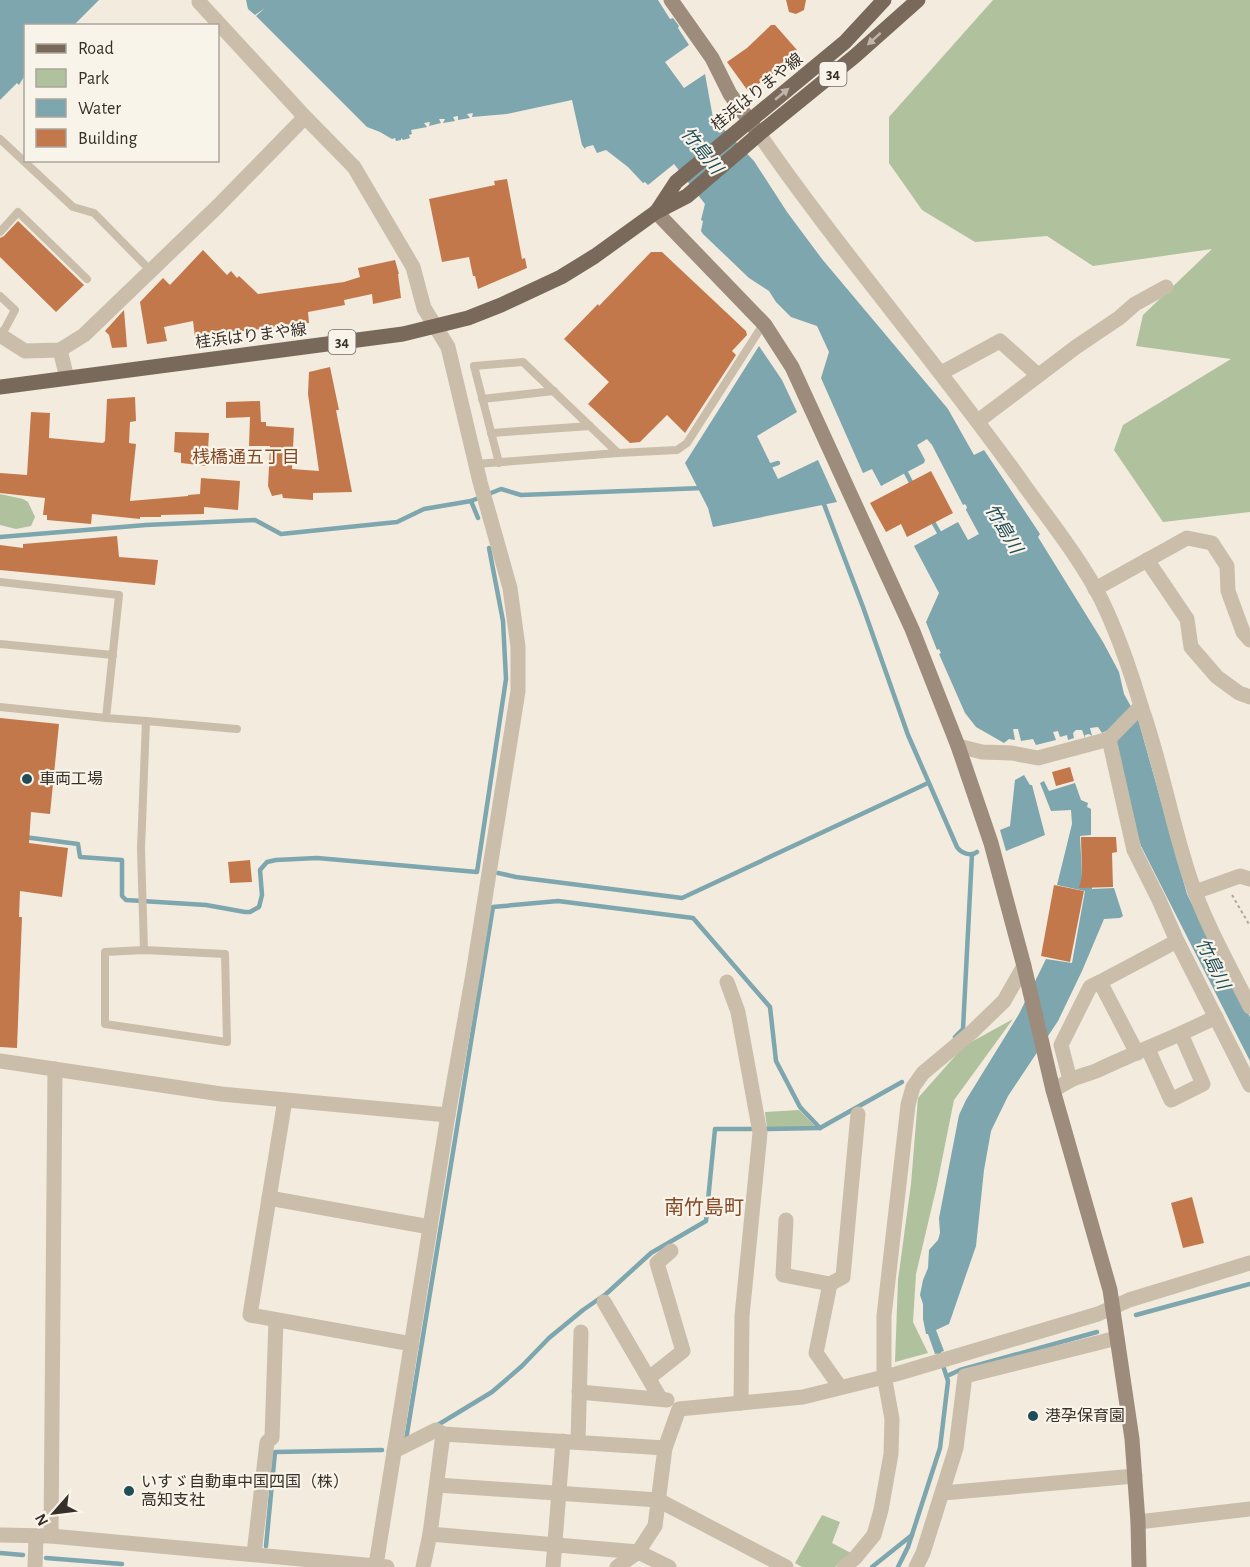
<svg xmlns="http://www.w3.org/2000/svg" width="1250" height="1567" font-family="'Alegreya Sans','Noto Sans JP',sans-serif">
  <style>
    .green { fill: #b0c19e }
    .water { fill: #7da6ae }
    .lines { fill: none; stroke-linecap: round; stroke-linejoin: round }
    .stream { stroke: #7da6ae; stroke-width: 4.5 }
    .building { fill: #c3784b }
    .path { stroke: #b6a794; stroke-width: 2; stroke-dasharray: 3 3; stroke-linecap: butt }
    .lane { stroke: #cabdaa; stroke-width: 8 }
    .street { stroke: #cabdaa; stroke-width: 15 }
    .secondary { stroke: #9d8c7b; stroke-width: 15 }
    .primary { stroke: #79695b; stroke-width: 15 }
    .oneway { fill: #bfb5aa }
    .poi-dot { fill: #204d58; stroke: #f9f4ea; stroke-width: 2 }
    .labels { text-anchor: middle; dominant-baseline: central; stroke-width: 4.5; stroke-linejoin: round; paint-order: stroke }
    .shield { fill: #f9f4ea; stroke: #716a63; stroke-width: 1.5 }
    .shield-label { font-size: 15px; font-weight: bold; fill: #372f29 }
    .street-label { font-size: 16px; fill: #372f29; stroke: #f9f4ea }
    .poi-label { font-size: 16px; fill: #372f29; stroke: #f9f4ea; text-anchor: start }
    .water-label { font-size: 18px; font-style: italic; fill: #204d58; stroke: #f9f4ea }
    .neighbourhood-label { font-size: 18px; fill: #844824; stroke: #f9f4ea }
    .quarter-label { font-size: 20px; fill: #844824; stroke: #f9f4ea }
  </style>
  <rect width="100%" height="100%" fill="#f2ebde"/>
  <g class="green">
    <path d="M993 0H1250V512L1163 522 1114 450 1123 425 1231 359 1136 346 1143 315 1212 249 1093 266 1047 236 975 242 922 210 889 163V117Z"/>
    <path d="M0 494 23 499 28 502 35 517 31 526 16 529 0 525Z"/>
    <path d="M1013 1019 954 1100 937 1185 916 1274 913 1322 928 1353 895 1362 898 1280 911 1184 918 1098 964 1046Z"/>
    <path d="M799 1110 816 1127 767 1128 765 1112Z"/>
    <path d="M822 1515 840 1522 832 1543 851 1553 835 1567H802L795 1563Z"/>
  </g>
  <g class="water">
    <path d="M0 0H99L74 25 26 26 25 75 19 85 17 83 0 100Z"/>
    <path d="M246 0H658L670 19 673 18 679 26 678 28 689 45 665 62 684 88 705 74 713 118 754 161 787 212 822 259 948 409 974 455 984 450 1040 534 1038 537 1103 642 1119 672 1124 694 1138 719 1187 894 1223 968 1225 967 1250 1017V1061L1141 846 1104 726 1106 731 1102 733 1098 727 1090 728 1092 736 1089 734 1085 735V738L1082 730H1076L1073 733 1074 738 1068 740 1067 735 1060 737 1058 731 1053 732 1056 740 1036 745 1033 739 1021 741 1018 729H1013L1015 740 1009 739 1004 743 976 727 965 713 939 654 941 653 939 649 937 650 926 622 939 593 914 546 958 522 968 540 979 534 966 510 967 507 965 504 963 505 932 445 927 439 917 445 925 460 924 463 881 486 872 469 863 473 821 378 829 352 817 326 791 317 776 302 769 291 749 278 703 234 701 231 703 221 701 220 705 204 674 164 648 185 645 182 643 183 628 167 606 150 597 153 593 145 586 147 585 149 582 145 572 100 507 114 472 117 473 113 467 114 470 118 458 120V116L453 117 455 121 443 123 445 119H439L441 123 429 126 430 122 424 123 427 127 411 130 412 134 409 135 410 138 403 140 401 138V140L396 141 395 138 392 139 380 132 367 127 256 16 265 8 255 15 248 9Z"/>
    <path d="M759 346 782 380 797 412 757 436 778 479 818 460 837 502 713 527 708 508 685 463Z"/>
    <path d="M1024 775 1030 785H1032L1045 835 1006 851 1000 830 1010 826 1015 780Z"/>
    <path d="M1044 781 1049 791 1075 783 1081 800 1088 803 1087 807 1091 809V835L1080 836 1082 875H1092V889L1114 888 1123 916 1120 918 1104 919 1082 971 1058 1021 1008 1096 991 1131 984 1170 976 1246 949 1324 936 1330 944 1351 935 1354 928 1334H926L923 1319V1304L920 1295 923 1280 928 1268 929 1250 938 1240 940 1233 939 1218 959 1115 966 1100 1019 1014 1046 959 1072 963 1085 891 1057 885 1072 824 1071 810 1051 811 1040 783Z"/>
  </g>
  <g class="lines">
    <g class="stream">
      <path d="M766 467 778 463"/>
      <path d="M903 467 913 486"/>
      <path d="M822 499 863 607 908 735 957 847C961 853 971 857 977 852"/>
      <path d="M471 501 478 518"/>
      <path d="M932 520 941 536"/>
      <path d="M0 537 146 525 255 520 281 534 397 522 424 509 471 501 501 489 521 495 703 488"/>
      <path d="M24 837 78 844 80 857 122 860V896L126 900 206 905 245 912H250L259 907 262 895 260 870 267 862 276 860 317 858 477 872 506 679 503 621 489 548"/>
      <path d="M498 873 516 877 682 898 928 783"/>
      <path d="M955 1037 963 1029 972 854"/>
      <path d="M767 1129 820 1128 902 1082"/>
      <path d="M1136 1315 1250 1284"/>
      <path d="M947 1376 960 1370 1097 1332"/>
      <path d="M436 1426 492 1392 522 1366 549 1338 583 1310 606 1294 651 1253 706 1221 715 1129H751"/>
      <path d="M406 1440 493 907 558 901 693 918 770 1007 776 1061 800 1107 820 1128"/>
      <path d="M266 1546 275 1452 382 1450"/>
      <path d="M0 1553 23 1555"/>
      <path d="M46 1558 122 1564"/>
      <path d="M872 1567 912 1535"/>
      <path d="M898 1567 908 1547 940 1448 948 1381 937 1347"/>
    </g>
  </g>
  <g class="building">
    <path d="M786 0H806L804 10 796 14 789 12Z"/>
    <path d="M771 25H775L797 50 774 73 748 91 727 62 747 48Z"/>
    <path d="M507 179 522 259 525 258 527 268 478 289 475 276H473L469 257 442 262 429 199 495 185 494 181Z"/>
    <path d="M18 221 84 285 56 312 0 257V238L4 236Z"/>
    <path d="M203 250 227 275 231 271 237 278 239 276 258 294 344 282 360 277 358 268 395 260 399 274H398L401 298 373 304 372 294 344 300 345 305 308 312 309 323 195 337 193 321 164 327 167 341 147 344 140 302 163 278 170 285Z"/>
    <path d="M651 252H662L746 331 747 335 732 351 736 355 685 433 667 415 640 442 630 443 588 404 609 382 564 339 598 304 599 306Z"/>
    <path d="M124 310 127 347 112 348 109 335 105 331Z"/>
    <path d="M330 367 339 410H336L352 492 313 493V500L283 498 282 494 272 496 268 486 270 446H249L250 417 226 418V402L260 401 261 422H266V426L294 428 292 469 319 471 308 394 309 372Z"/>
    <path d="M135 397 136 421 130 422 129 443 136 444 130 501 188 496V495L200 494 201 478 240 481 238 510 204 507V514L161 515V517H140V519L92 514 91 524 47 520V515H43L45 498 0 493V473L27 475 31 412 50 413 49 438 103 443 105 441 107 399Z"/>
    <path d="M175 432 209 433 207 466 181 463V453L174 452Z"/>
    <path d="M931 471 953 513 907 537 901 524 886 532 870 503Z"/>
    <path d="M117 536 119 557 158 560 155 585 0 570V545L23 548V544Z"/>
    <path d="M0 718 59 724 50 814 31 812 29 843 68 848 62 897 20 891 19 917H22L17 1048 0 1047Z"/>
    <path d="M1070 767 1074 781 1056 786 1052 772Z"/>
    <path d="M1081 837H1116L1117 852 1112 853 1113 887 1079 888 1082 876Z"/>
    <path d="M250 860 252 882 230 883 228 862Z"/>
    <path d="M1054 885 1084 891 1070 962 1041 956Z"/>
    <path d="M1192 1197 1204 1243 1183 1248 1171 1203Z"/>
  </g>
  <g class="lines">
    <path class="path" d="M1232 895 1250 926"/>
    <g class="lane">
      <path d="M0 139 73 207 94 213 151 271"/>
      <path d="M0 232 18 212 87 279"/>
      <path d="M0 296 15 310 1 336"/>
      <path d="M482 399 554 391"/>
      <path d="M491 433 590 426"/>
      <path d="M618 453 677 450 687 443 764 323"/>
      <path d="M476 464 618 453 523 362 474 366 499 463"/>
      <path d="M0 582 119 595 106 718 146 721 141 849 144 950"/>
      <path d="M0 644 113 655"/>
      <path d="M0 707 106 718"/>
      <path d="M146 721 237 729"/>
      <path d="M144 950 225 954 227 1042 105 1024V952Z"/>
    </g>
    <g class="street">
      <path d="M199 2 305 117"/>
      <path d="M759 134C842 254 938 364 1022 482 1049 520 1080 558 1101 599 1118 634 1130 669 1141 706"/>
      <path d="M0 335 25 351 60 350 84 335 218 206 305 117 354 167 413 267 424 308 448 347 480 482 510 588 518 647V691L473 974 448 1115 376 1565"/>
      <path d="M60 350 67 378"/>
      <path d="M941 373 1000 341 1038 375"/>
      <path d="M978 421 1076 347 1119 318 1135 304 1166 287"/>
      <path d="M1147 560 1187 619 1191 647 1217 677 1239 693 1250 697"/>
      <path d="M1095 589 1187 538 1212 543 1227 566 1228 591 1243 632 1250 640"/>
      <path d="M1109 739 1134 850 1159 900 1177 941 1250 1085"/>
      <path d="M958 746 982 752 1012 753 1038 758 1109 739 1141 706C1161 762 1171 821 1190 878 1205 923 1229 965 1250 1007"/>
      <path d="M1195 892 1240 876 1250 879"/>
      <path d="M727 982 738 1012 760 1133 742 1316 741 1403"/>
      <path d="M1148 1049 1171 1100 1203 1084 1181 1034"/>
      <path d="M1137 1053 1100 982 1177 941"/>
      <path d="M0 1061 221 1094 448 1115"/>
      <path d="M1070 1080 1061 1045 1090 987 1100 982"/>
      <path d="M1053 1090C1059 1087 1064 1084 1069 1081 1075 1077 1088 1074 1096 1071 1136 1052 1176 1037 1216 1017"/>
      <path d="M285 1100 250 1315 412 1344"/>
      <path d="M269 1198 430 1227"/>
      <path d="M786 1220 783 1275 830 1284"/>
      <path d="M604 1302 660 1398"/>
      <path d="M649 1378 683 1351 657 1263 671 1251"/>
      <path d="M840 1387 816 1353 830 1284 843 1277 858 1114"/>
      <path d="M579 1392 667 1400"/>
      <path d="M578 1442 581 1332"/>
      <path d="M394 1451 436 1430 443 1434"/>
      <path d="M437 1485 658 1500 786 1567"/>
      <path d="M943 1493 1135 1476"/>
      <path d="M1138 1522 1250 1509"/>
      <path d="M430 1534 638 1552 669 1567"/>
      <path d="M0 1535 51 1536 387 1567"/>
      <path d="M51 1536 55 1069"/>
      <path d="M254 1554 267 1442 272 1438 276 1320"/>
      <path d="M35 1567 36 1537"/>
      <path d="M423 1567 430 1534 443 1434 665 1448"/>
      <path d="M553 1567 563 1441"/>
      <path d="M617 1567 638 1552 655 1526 665 1448 679 1409 803 1397 896 1374 1098 1314 1129 1300 1250 1263"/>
      <path d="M844 1567 855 1558 874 1535 881 1510 891 1454 892 1419 884 1375V1316L908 1105 913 1087 923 1073 972 1032 1004 1001 1024 966"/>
      <path d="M916 1567 923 1553 956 1448 965 1376 1117 1338"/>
    </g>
    <g class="secondary">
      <path d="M671 0 712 58 730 94 757 131"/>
      <path d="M656 212 765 325 792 367 912 629 958 746 991 843 1024 966 1053 1090 1110 1290 1132 1439 1138 1522 1139 1567"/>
    </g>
    <g class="primary">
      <path d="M657 211 676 182 845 42 884 0"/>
      <path d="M0 387 403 334 468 318 501 305 561 277 595 256 656 212 687 196 759 134 855 56 918 0"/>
    </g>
  </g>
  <defs><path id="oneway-solid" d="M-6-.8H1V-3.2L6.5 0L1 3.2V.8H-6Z" transform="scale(1.5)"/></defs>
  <g class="oneway">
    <use href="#oneway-solid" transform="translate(874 39) rotate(138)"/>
    <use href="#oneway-solid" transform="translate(782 94) rotate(-40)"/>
  </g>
  <g class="poi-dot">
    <circle cx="27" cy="779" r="6"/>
    <circle cx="1033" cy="1416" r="6"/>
    <circle cx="129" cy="1491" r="6"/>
  </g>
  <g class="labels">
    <g class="shield">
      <rect x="819.5" y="62" width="27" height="24" rx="4.5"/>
      <rect x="328.5" y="330" width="27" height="24" rx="4.5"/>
    </g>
    <g class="shield-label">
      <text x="833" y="74">34</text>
      <text x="342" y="342">34</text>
    </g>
    <g class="street-label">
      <text transform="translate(757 92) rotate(-39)">桂浜はりまや線</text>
      <text transform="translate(251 336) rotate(-7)">桂浜はりまや線</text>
    </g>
    <g class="poi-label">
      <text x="39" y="779">車両工場</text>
      <text x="1045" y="1416">港孕保育園</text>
      <text x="141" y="1482">いすゞ自動車中国四国（株）<tspan x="141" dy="18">高知支社</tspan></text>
    </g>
    <g class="water-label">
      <text transform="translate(701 151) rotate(51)">竹島川</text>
      <text transform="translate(1003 529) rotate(59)">竹島川</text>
      <text transform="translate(1212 964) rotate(64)">竹島川</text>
    </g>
    <g class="neighbourhood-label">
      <text x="246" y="458">桟橋通五丁目</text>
    </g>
    <g class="quarter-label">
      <text x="704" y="1208">南竹島町</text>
    </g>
  </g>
  <rect x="24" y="24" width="195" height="138" fill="#f9f4ea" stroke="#aba59d" stroke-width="1.5"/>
  <rect x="36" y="44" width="30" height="9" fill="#79695b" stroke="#aba59d" stroke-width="1.5"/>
  <text x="78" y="54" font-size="18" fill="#372f29">Road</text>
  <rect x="36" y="69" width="30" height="18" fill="#b0c19e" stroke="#aba59d" stroke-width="1.5"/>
  <text x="78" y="84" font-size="18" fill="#372f29">Park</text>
  <rect x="36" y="99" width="30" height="18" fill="#7da6ae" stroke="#aba59d" stroke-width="1.5"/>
  <text x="78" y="114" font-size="18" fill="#372f29">Water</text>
  <rect x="36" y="129" width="30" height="18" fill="#c3784b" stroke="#aba59d" stroke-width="1.5"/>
  <text x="78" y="144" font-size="18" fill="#372f29">Building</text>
  <g transform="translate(54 1513) rotate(242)" stroke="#f9f4ea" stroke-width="4.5" paint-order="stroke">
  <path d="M0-4.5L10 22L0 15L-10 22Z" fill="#372f29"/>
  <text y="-9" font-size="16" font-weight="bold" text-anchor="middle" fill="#372f29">N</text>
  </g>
</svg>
